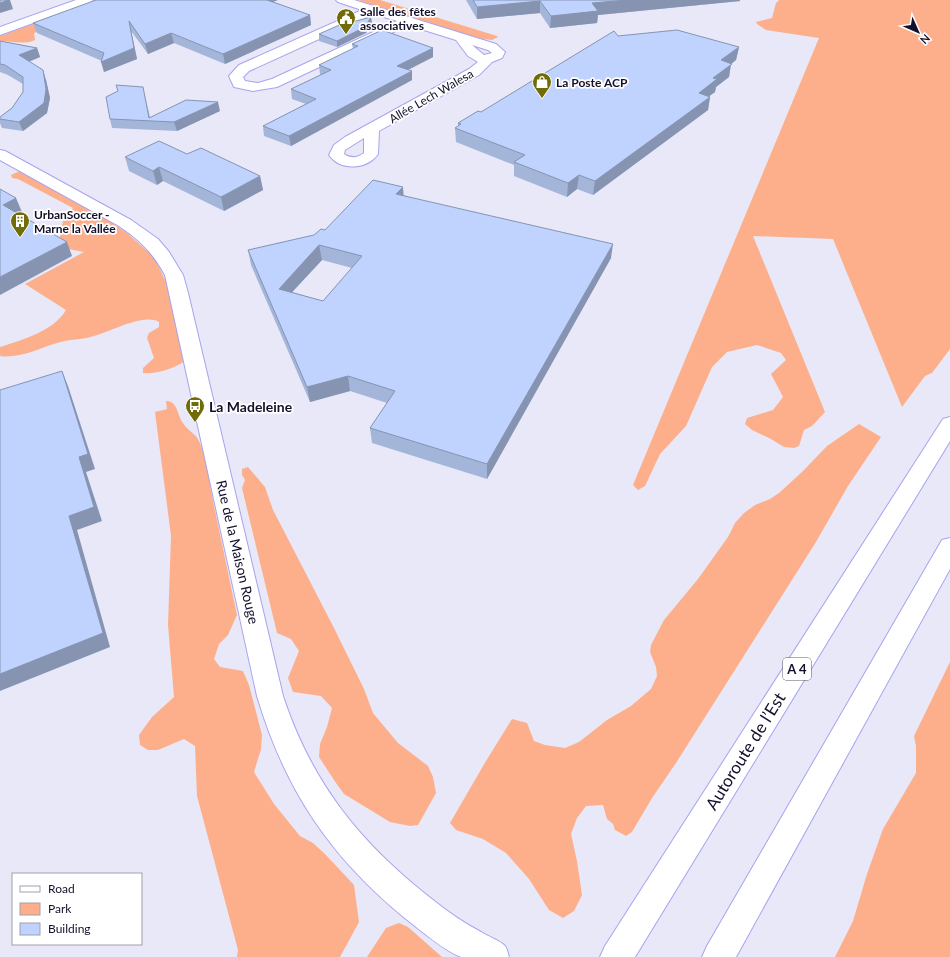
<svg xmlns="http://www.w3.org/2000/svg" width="950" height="957" font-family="Lato,sans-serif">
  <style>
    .green { fill: #fdaf8b }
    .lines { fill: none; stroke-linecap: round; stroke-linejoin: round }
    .minor-casing { stroke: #a7a3ef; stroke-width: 2 }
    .tertiary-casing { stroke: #a7a3ef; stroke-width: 2 }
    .secondary-casing { stroke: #a7a3ef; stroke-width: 2 }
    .motorway-casing { stroke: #a7a3ef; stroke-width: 2 }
    .minor { fill: #fff; fill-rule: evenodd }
    .tertiary { fill: #fff; fill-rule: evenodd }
    .secondary { fill: #fff; fill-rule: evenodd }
    .motorway { fill: #fff; fill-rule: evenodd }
    .wall { fill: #a4b5da; fill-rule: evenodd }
    .shaded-wall { fill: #8694b2 }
    .building { fill: #bfd3fe; stroke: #8694b2; fill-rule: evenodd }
    .labels { text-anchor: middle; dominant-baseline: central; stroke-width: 3.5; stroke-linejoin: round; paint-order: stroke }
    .far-poi-label { font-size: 12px; font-weight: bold; fill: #14102c; stroke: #fff; text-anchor: start }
    .far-street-label { font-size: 12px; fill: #14102c; stroke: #fff }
    .shield { fill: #fff; stroke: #5a586b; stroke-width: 1 }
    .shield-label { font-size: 13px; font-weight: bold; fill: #14102c }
    .poi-label { font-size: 14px; font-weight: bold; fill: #14102c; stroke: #fff; text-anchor: start }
    .street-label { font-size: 14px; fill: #14102c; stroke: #fff }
    .near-street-label { font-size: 17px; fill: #14102c; stroke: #fff }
  </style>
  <rect width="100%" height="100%" fill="#e8e8f8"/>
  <g class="green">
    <path d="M99 0H120L34 33 35 40C25 45 11 41 0 41V36Z"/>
    <path d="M358 0H380L497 36 498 37 492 40 475 38Z"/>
    <path d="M779 0H950V349L932 373 925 376 902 407 833 239 753 236 825 412 812 426 804 430 799 446 794 448 784 447 771 439 752 430 745 424 747 418 773 410 783 397 771 374 786 360 781 353 757 345 727 352 712 367 686 426 660 454 645 486 638 490 633 485 819 38 766 30 757 24 756 22 772 18 776 3Z"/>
    <path d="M20 171 105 218 127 233 154 257 169 288 185 361C173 369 157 374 143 373V368L154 358 147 338 149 333 159 327V322C144 313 110 332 94 336 82 340 69 339 57 343 40 348 19 359 0 356V347C22 340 54 331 66 310L25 284 84 252 68 249 59 242 64 216 73 208 18 179 12 178 11 175Z"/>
    <path d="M166 401C178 401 177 415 183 423 187 430 195 433 199 441 207 458 209 482 213 501 221 539 229 577 237 615L228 635 219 644 214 659 220 667 243 671 249 685 262 735 261 749 254 772 274 804 300 836 313 843 325 854 354 885 359 922 340 957H237L238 950 197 796 195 746 184 739 158 750H148L140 745 139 735 152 717 174 697 168 625 171 536 155 412 167 409Z"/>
    <path d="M859 424 881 437 848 486 816 542 676 763 652 798 632 832 626 836 615 830 613 824 607 819 603 805 586 806 577 818 571 834 577 861 582 895 574 911 563 918 549 910 529 879 506 853 483 839 456 830 450 823 486 761 512 719 527 723 534 741 545 745 565 748 579 742 607 720 631 706 651 689 657 676 656 667 650 652 651 645 664 620 698 579 728 537 735 523 744 513 755 505 770 499 779 493 803 471 827 446Z"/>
    <path d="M248 467 265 487 273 510 333 626 364 689 373 713 398 743 428 766 433 777 436 793 418 825 410 826 390 822 344 794 336 783 319 757 320 744 327 727 332 708 321 696 293 692 288 678 299 651 291 639 277 633 242 488 245 480 242 475V469Z"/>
    <path d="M950 662V957H835L853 921 867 874 883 829 916 773V746L914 736Z"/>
    <path d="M399 923 408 927 442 957H367L386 928Z"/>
  </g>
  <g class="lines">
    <g class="minor-casing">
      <path id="minor" d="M336 0H354L496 44 505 52 502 58 492 62 479 75 379 131 378 154C367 170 340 171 329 155L334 145 345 137 469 69 478 62 468 56 456 40 408 25 277 87 253 91 234 87 229 76 239 65 362 10 338 2ZM374 14 397 21 272 79 258 83 245 81 243 77 249 71ZM472 45 488 50 492 53 484 55ZM364 138V153C357 158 351 159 344 154L345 150Z"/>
    </g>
    <g class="tertiary-casing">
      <path id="tertiary" d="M0 150 5 151 131 220 158 239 169 252 183 275 188 293 283 696C312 784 361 844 433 900 448 912 464 923 481 932 487 936 501 941 505 946 507 948 508 954 509 957 499 957 468 957 461 957 446 952 419 929 406 919 330 857 285 790 257 696L165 275C152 252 141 241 119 226L0 160Z"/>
    </g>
    <g class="secondary-casing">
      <path id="secondary" d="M76 0H93L91 2 0 35V27Z"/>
    </g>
    <g class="motorway-casing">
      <g id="motorway">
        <path d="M950 417V441L635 957H600L605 946 943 419Z"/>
        <path d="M950 538V569L736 957H702L707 946 942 540Z"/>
      </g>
    </g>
    <use href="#minor" class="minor"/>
    <use href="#tertiary" class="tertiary"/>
    <use href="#secondary" class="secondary"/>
    <use href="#motorway" class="motorway"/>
  </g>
  <g class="wall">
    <path d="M466 0H740V1L598 15 597 23 550 28 540 13 477 19Z"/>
    <path d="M273 2 310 15 311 25 225 64 174 43 148 54 131 31 137 59 104 72 102 61 37 33 33 23Z"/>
    <path d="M372 23 366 33 337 47 319 41V34Z"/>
    <path d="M618 36 739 47 736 60 731 64 729 77 716 87 715 92 709 96 710 97 708 110 593 195 577 189 567 197 514 176V165L456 142 455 128 458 126V123L481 112Z"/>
    <path d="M0 41 37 48 40 57 29 62 46 80 50 98 47 113 23 131 2 128 0 123V117L12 108 23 92V84L8 75 0 72Z"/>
    <path d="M352 44 433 48V57L408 70 412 71V80L291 146 264 136 263 126 306 104 292 99 291 89 321 75 320 74 319 65 353 49Z"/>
    <path d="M116 85 145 96 150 117 220 111 177 131 112 128 110 119 118 91Z"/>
    <path d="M187 154 260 176 263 190 224 211 163 181 157 185 129 171 125 157Z"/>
    <path d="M403 195 611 258 487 479 372 443 370 428 387 403 350 391 310 402 251 265 248 250 314 235 325 230ZM322 260 352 268 323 301 292 292Z"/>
  </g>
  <g class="shaded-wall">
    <path d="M8 0H10L13 9 0 13V3Z"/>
    <path d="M260 0H278L261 7Z"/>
    <path d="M627 0H740V1L598 15 597 23 550 28 551 16 592 3Z"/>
    <path d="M540 1V13L477 19V7Z"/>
    <path d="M310 15 311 25 225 64 223 54Z"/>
    <path d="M371 17 372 23 366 33 337 47V41Z"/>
    <path d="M129 21 137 59 104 72 101 62Z"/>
    <path d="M171 33 174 43 148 54 145 44Z"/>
    <path d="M739 47 736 60 731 64 729 77 716 87 715 92 696 106 699 93 713 78 721 60Z"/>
    <path d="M37 48 40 57 22 64 19 55Z"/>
    <path d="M433 48V57L398 75 397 66Z"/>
    <path d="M43 70 46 80 50 98 47 113 23 131 19 122Z"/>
    <path d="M412 71V80L291 146 289 136Z"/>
    <path d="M710 97 708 110 593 195 595 181Z"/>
    <path d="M218 102 220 111 177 131 174 122Z"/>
    <path d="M159 167 163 181 157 185 153 171Z"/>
    <path d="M579 175 577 189 567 197 568 183Z"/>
    <path d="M260 176 263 190 224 211 221 197Z"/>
    <path d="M403 187 404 201 396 194Z"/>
    <path d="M16 198 22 212 9 219 3 205Z"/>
    <path d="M67 242 72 256 0 295V277Z"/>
    <path d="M613 244 611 258 487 479V464Z"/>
    <path d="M319 245 322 260 282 303 279 289Z"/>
    <path d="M62 371 68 386 95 469 86 472 102 521 77 530 110 647 0 691V674L69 516 79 457Z"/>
    <path d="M348 376 350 391 310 402 307 387Z"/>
  </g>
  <g class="building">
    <path d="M0 0H8L0 3Z"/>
    <path d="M96 0H267L310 15 223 54 171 33 145 44 129 21 134 48 101 62 104 53 33 23Z"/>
    <path d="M473 0H627L592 3 598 11 551 16 540 1 477 7Z"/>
    <path d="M371 17 365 27 337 41 319 34 337 26Z"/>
    <path d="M382 30 433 48 397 66 412 71 289 136 263 126 316 99 291 89 331 70 319 65 358 46 352 44Z"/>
    <path d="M677 30 739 47 721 60 732 64 713 78 717 79 699 93 710 97 595 181 579 175 568 183 514 162 525 155 455 128 461 124 458 123 478 111 481 112 614 31 618 36Z"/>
    <path d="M0 41 37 48 19 55 43 70 46 89 44 103 19 122 0 119V117L12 108 23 92V77L5 65 0 64Z"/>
    <path d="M116 85 143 87 149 118 186 100 218 102 174 122 110 119 106 97 118 91Z"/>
    <path d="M159 141 187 154 201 148 260 176 221 197 159 167 153 171 125 157Z"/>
    <path d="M373 180 403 187 396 194 613 244 487 464 370 428 395 391 348 376 307 387 248 250 314 235 321 229 325 230ZM319 245 362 256 323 301 279 289Z"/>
    <path d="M0 189 16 198 3 205 67 242 0 277Z"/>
    <path d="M62 371 88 454 79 457 94 507 69 516 103 633 0 674V390Z"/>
  </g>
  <defs>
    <g id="civic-pin" transform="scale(1)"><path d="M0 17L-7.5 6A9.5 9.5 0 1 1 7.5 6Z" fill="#716c08" stroke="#fff"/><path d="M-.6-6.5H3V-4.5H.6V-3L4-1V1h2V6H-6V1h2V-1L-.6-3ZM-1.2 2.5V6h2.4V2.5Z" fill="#fff"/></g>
    <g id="shop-pin" transform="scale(1)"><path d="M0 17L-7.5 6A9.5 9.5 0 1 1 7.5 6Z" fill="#716c08" stroke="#fff"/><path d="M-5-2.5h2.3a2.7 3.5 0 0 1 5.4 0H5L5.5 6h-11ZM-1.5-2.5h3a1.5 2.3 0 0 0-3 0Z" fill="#fff"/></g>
    <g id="building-pin" transform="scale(1)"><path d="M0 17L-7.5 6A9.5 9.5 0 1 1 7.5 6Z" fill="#716c08" stroke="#fff"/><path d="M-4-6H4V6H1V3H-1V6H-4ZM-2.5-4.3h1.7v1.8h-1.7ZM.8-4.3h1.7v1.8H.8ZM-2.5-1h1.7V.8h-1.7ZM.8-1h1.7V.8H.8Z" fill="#fff"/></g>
    <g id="bus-pin" transform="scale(1)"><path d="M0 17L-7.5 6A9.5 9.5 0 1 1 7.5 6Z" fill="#716c08" stroke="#fff"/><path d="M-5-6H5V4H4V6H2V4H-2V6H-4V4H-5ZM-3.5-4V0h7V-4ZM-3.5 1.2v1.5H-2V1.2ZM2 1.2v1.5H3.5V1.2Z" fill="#fff"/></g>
  </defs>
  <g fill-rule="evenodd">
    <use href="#civic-pin" x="346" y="18"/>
    <use href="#shop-pin" x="542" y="82"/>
    <use href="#building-pin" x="20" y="221"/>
    <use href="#bus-pin" x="195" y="406"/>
  </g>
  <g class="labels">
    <g class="far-poi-label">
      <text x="360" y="11">Salle des fêtes<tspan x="360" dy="14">associatives</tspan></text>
      <text x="556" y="82">La Poste ACP</text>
      <text x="34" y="214">UrbanSoccer -<tspan x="34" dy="14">Marne la Vallée</tspan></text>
    </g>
    <g class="far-street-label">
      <text transform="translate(431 96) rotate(-30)">Allée Lech Walesa</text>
    </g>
    <rect class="shield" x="783" y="658" width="28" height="22" rx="3"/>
    <g class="shield-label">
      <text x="797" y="669">A 4</text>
    </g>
    <g class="poi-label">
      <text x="209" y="406">La Madeleine</text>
    </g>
    <g class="street-label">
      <text transform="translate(238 552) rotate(77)">Rue de la Maison Rouge</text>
    </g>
    <g class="near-street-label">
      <text transform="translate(745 751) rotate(-58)">Autoroute de l’Est</text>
    </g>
  </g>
  <rect x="12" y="873" width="130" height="72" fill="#ffffff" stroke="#a19fab"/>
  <rect x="20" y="886" width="20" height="6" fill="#ffffff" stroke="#a19fab"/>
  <text x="48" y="893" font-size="12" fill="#14102c">Road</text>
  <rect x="20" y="903" width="20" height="12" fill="#fdaf8b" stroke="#a19fab"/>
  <text x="48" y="913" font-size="12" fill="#14102c">Park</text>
  <rect x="20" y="923" width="20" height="12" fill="#bfd3fe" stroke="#a19fab"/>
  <text x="48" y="933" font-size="12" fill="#14102c">Building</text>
  <g transform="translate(918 32) rotate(135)" stroke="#ffffff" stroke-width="3" paint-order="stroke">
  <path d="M0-3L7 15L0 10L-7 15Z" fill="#14102c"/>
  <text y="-6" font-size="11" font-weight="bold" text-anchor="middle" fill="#14102c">N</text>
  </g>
</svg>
